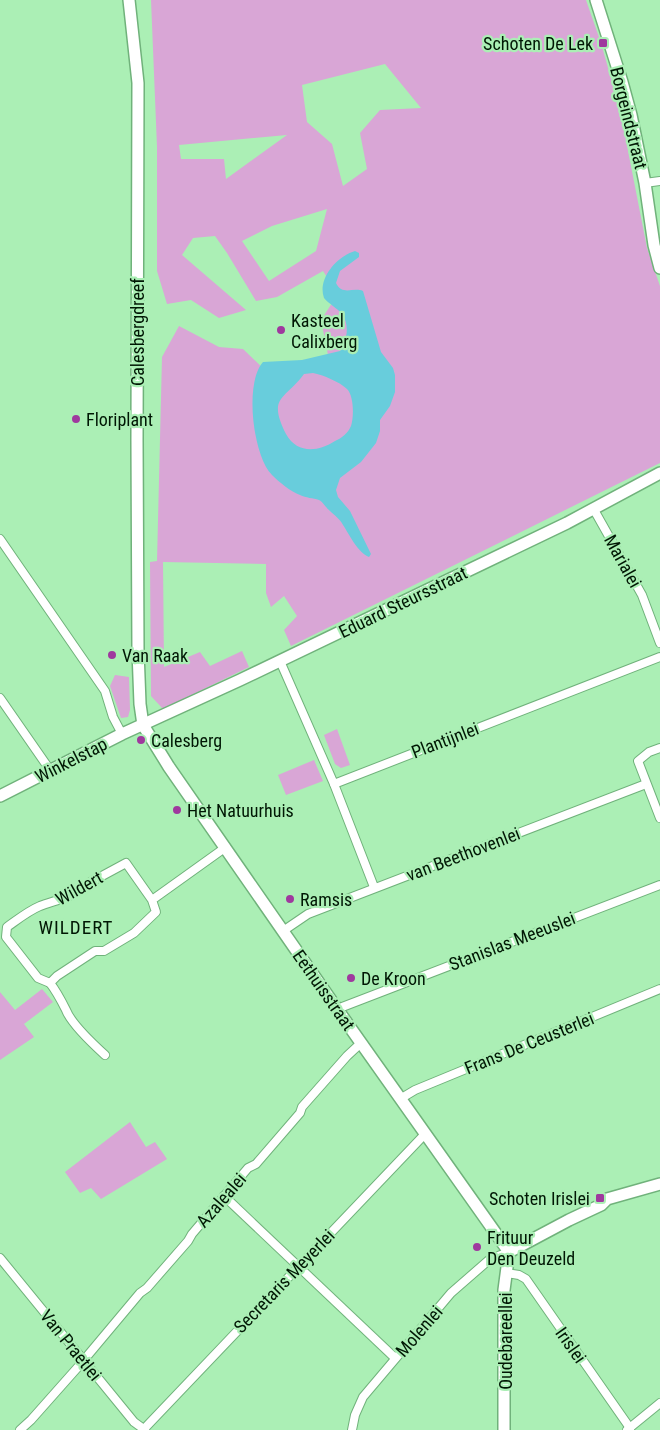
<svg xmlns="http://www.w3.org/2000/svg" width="660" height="1430" font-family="'Roboto Condensed',sans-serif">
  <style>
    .green { fill: #d9a6d6; fill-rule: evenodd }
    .water { fill: #68cddc; fill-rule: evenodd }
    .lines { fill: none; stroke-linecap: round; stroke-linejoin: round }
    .street-casing { stroke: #70b27b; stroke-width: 10 }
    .secondary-casing { stroke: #70b27b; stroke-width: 14 }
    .street { stroke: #fff; stroke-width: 8 }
    .secondary { stroke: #fff; stroke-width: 11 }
    .poi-dot { fill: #9f399e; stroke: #abefb5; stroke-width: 2 }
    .labels { text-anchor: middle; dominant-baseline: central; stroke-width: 4.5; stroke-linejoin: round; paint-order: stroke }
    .poi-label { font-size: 18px; fill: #001704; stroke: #abefb5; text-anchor: start }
    .street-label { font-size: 18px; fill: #001704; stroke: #abefb5 }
    .neighbourhood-label { font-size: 19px; letter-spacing: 1px; fill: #001704; stroke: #abefb5 }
  </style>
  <rect width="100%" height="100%" fill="#abefb5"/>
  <g class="green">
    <path d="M151 0H586L601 43 620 110 647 248 660 286V463L291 646 284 630 297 616 284 596 271 607 266 593V564L163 562 164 667 200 652 210 666 242 651 249 667 163 709 151 696 150 562 157 561 162 357 179 326 219 347 243 349 266 371 330 365 321 320 338 294 323 271 277 297 256 301 227 253 215 236 193 238 182 255 246 310 219 318 191 300 167 304 157 271V147ZM385 64 421 108 380 110 360 133 367 169 343 186 332 144 307 122 302 85ZM287 135 226 179 224 159H181L179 145ZM327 209 316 251 269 281 242 241 272 226Z"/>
    <path d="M115 675 129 677 130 710 128 717 121 718 110 686Z"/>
    <path d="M337 729 350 765 341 768 335 764 324 735Z"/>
    <path d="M314 760 323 781 286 795 278 775Z"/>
    <path d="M42 989 53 1002 24 1024 34 1037 0 1060V992L15 1010Z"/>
    <path d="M130 1122 146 1147 155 1142 167 1159 101 1199 91 1188 80 1193 65 1172Z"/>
  </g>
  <path class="water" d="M355 251 359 253V257L340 271 336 283C342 296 353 287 363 291L381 352 393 368 395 375V392L390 406 380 420V431L376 443 361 462 340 478 336 490 338 497 350 511 371 554 369 557C358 553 349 534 343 525 340 519 334 515 330 511 326 508 323 502 319 500 313 498 306 498 300 495 291 492 279 482 272 475 253 456 244 383 263 362L302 360 340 351C347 341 350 325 342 314 337 308 329 304 324 298 317 279 337 256 355 251ZM313 373C323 375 340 382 347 389 354 396 354 417 351 426 348 433 342 438 335 441 318 452 297 454 286 434 267 396 285 400 304 374Z"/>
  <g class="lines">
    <g class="street-casing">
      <g id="street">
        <path d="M645 183 660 181"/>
        <path d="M593 508 642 595 660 643"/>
        <path d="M0 539 105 691 113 717 122 734"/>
        <path d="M280 661 334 784"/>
        <path d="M0 698 50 770"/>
        <path d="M660 748 649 752 638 761 660 818"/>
        <path d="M374 887 334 784 660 657"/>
        <path d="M152 900 156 912 134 933 104 951H95L57 976 50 983 38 978 6 937 7 927C17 920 28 911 40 906 56 900 77 896 89 883L126 863 152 900 226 847"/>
        <path d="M283 931 308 914 646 784"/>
        <path d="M50 983C57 992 61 1000 66 1010 71 1023 94 1045 105 1055"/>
        <path d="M337 1009 660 885"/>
        <path d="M400 1099 415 1090 660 989"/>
        <path d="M224 1196 395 1358"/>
        <path d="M0 1258 134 1422 145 1430"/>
        <path d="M506 1273 519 1275 526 1279 630 1428"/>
        <path d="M20 1430 31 1420 78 1367 140 1293 147 1288 188 1241 192 1234 248 1168 256 1164 300 1113 302 1107 347 1056 361 1043"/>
        <path d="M143 1430 425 1134"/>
        <path d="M352 1430 355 1415 363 1397 451 1293 490 1259 509 1252"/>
        <path d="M627 1430 660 1403"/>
      </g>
    </g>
    <g class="secondary-casing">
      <g id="secondary">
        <path d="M129 0 138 83 137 441 138 651 140 704 143 725 169 767 337 1009 509 1252"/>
        <path d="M596 0 622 82 631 115 645 183 654 245 660 268"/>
        <path d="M0 796 122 734 240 680 567 523 660 473"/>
        <path d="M509 1252 569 1220 601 1205 607 1199 660 1184"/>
        <path d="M504 1430V1290L509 1252"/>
      </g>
    </g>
    <use href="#street" class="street"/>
    <use href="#secondary" class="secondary"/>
  </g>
  <g class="poi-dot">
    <rect x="598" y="38" width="10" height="10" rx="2.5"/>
    <circle cx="281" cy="330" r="5"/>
    <circle cx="76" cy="419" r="5"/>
    <circle cx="112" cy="655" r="5"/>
    <circle cx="141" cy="740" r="5"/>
    <circle cx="177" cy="810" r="5"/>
    <circle cx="290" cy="899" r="5"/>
    <circle cx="351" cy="978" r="5"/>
    <rect x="595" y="1193" width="10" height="10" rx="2.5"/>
    <circle cx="477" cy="1247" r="5"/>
  </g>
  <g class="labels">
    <g class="poi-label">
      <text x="593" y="43" text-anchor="end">Schoten De Lek</text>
      <text x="291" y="320">Kasteel<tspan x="291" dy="21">Calixberg</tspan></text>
      <text x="86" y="419">Floriplant</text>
      <text x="122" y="655">Van Raak</text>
      <text x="151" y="740">Calesberg</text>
      <text x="187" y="810">Het Natuurhuis</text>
      <text x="300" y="899">Ramsis</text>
      <text x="361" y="978">De Kroon</text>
      <text x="590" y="1198" text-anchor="end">Schoten Irislei</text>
      <text x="487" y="1237">Frituur<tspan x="487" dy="21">Den Deuzeld</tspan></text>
    </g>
    <g class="street-label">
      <text transform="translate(629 118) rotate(76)">Borgeindstraat</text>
      <text transform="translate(137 332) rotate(-90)">Calesbergdreef</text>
      <text transform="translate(623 561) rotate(61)">Marialei</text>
      <text transform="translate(403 602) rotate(-26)">Eduard Steursstraat</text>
      <text transform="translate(445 740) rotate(-21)">Plantijnlei</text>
      <text transform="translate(71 760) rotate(-27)">Winkelstap</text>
      <text transform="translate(463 854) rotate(-21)">van Beethovenlei</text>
      <text transform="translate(79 888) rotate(-29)">Wildert</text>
      <text transform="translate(512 941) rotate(-21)">Stanislas Meeuslei</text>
      <text transform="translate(324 990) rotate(55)">Eethuisstraat</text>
      <text transform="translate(529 1043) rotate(-22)">Frans De Ceusterlei</text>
      <text transform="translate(221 1200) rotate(-49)">Azalealei</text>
      <text transform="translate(284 1281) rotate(-46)">Secretaris Meyerlei</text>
      <text transform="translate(419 1331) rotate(-49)">Molenlei</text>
      <text transform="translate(505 1341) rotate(-90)">Oudebareellei</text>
      <text transform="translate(71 1345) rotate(51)">Van Praetlei</text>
      <text transform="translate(571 1345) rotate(55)">Irislei</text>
    </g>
    <g class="neighbourhood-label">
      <text x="76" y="927">WILDERT</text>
    </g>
  </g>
</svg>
